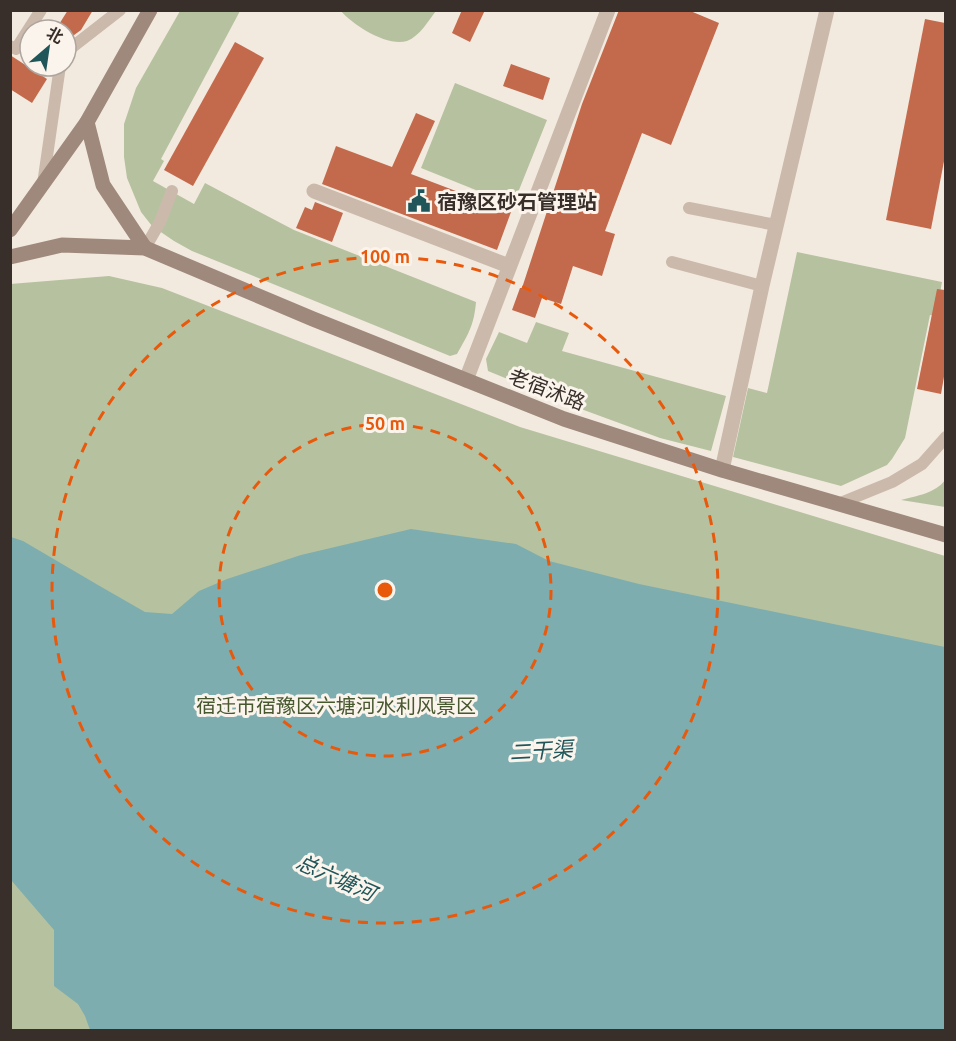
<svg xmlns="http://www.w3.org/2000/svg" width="956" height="1041" font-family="Ubuntu,'Noto Sans SC',sans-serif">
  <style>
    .green { fill: #b6c29f }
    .water { fill: #7eadaf }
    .building { fill: #c46a4c }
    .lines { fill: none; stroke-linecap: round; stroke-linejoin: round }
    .lane { stroke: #cbbaab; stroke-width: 12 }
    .street { stroke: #cbbaab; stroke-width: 15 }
    .secondary { stroke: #9f897c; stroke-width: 15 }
    .ring { fill: none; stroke: #e8590c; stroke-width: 3; stroke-dasharray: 10 8 }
    .labels { text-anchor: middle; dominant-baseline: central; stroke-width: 6; stroke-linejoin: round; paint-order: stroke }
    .poi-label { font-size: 20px; font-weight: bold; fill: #392f2a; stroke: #faf4ec; text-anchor: start }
    .street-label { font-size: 20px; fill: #392f2a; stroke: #faf4ec }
    .park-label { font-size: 20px; fill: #47572e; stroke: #faf4ec }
    .water-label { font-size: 21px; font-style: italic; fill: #20565a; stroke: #faf4ec }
    .centre { fill: #e8590c; stroke: #faf4ec; stroke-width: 3 }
    .ring-label { font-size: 18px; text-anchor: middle; font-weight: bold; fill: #e8590c; stroke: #faf4ec; stroke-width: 6; stroke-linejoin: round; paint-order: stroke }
  </style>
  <rect width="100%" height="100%" fill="#f3eadf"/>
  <g class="green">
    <path d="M180 11H240L161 159 164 161 153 181 194 204 205 183 294 230 476 302C474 325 469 333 457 354L450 356 192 251 174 241 152 226 141 212 127 178 124 157V124L136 88Z"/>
    <path d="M341 11H436C428 21 420 36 407 41 387 47 353 25 341 11Z"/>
    <path d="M455 83 547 120 513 205 421 168Z"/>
    <path d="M797 252 942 282 936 316 930 315 905 438 892 459 887 465 841 486 733 457 748 388 767 393Z"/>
    <path d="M109 276 162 288 520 427 945 556V1030H11L10 284Z"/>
    <path d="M536 322 569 333 562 351 726 396 711 451 660 438 581 409 488 371 486 359 499 332 527 343Z"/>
    <path d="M945 480V507L901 500C916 496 936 493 945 480Z"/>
  </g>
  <path class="water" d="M411 529 516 544 549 561 639 584 945 647V1030H90L85 1016 78 1004 54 986V930L11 880V537L23 541 98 585 145 612 172 614 199 591 227 579 301 555Z"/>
  <g class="building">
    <path d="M68 10H93L81 30 70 38 66 35V30L56 29Z"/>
    <path d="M462 10H485L470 42 452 33Z"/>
    <path d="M619 10H688L719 23 671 145 642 133 605 231 615 234 602 276 573 266 561 304 542 298 535 318 512 310 520 288H522L582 104Z"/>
    <path d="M925 19 945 23V156L931 229 886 220Z"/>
    <path d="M235 42 264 58 193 186 164 170Z"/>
    <path d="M10 55 47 79 32 103 10 89Z"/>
    <path d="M511 64 550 78 543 100 503 86Z"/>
    <path d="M416 113 435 121 411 174 511 212 497 250 322 184 336 146 392 167Z"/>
    <path d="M315 202 343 213 332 242 296 228 305 207 312 210Z"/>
    <path d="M937 289 945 290V371L941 394 917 389Z"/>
  </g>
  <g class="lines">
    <g class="lane">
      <path d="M10 46 16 49 41 10"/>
      <path d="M66 52 120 10"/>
      <path d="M43 184 60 66"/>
      <path d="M689 208 776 225"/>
      <path d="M145 248 160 222 172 191"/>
      <path d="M672 262 762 286"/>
      <path d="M838 504 892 482 922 464 946 437"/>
    </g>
    <g class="street">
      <path d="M314 191 509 266"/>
      <path d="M466 380 608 10"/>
      <path d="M722 470 762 286 827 10"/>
    </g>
    <g class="secondary">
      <path d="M87 122 103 185 145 248"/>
      <path d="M10 230 87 122 150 10"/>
      <path d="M10 257 62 245 145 248 313 319 564 419 722 470 946 535"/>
    </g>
  </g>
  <g class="ring">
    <circle cx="385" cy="590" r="166"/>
    <circle cx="385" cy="590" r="333"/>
  </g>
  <defs>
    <g id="civic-bare" transform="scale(1.8)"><path d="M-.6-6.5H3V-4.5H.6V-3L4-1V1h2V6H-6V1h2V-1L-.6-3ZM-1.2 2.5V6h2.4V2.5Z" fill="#20565a" stroke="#faf4ec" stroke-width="2.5" paint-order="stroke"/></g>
  </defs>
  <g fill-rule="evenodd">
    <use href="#civic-bare" x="419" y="201"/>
  </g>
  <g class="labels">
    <g class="poi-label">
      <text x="437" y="201">宿豫区砂石管理站</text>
    </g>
    <g class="street-label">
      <text transform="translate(547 389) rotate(21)">老宿沭路</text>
    </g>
    <g class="park-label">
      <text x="336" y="705">宿迁市宿豫区六塘河水利风景区</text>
    </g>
    <g class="water-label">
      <text transform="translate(541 750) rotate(-3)">二干渠</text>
      <text transform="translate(336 877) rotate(24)">总六塘河</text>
    </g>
  </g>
  <circle cx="385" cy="590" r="9" class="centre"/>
  <g class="ring-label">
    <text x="385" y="263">100 m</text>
    <text x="385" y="430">50 m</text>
  </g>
  <rect width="956" height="1041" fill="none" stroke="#392f2a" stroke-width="24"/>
  <g transform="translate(48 48) rotate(29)"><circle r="28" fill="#faf4ec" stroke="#ada59e" stroke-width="1.5"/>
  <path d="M0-4.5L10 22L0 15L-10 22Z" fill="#20565a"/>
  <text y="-9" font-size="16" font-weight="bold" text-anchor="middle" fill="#392f2a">北</text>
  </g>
</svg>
